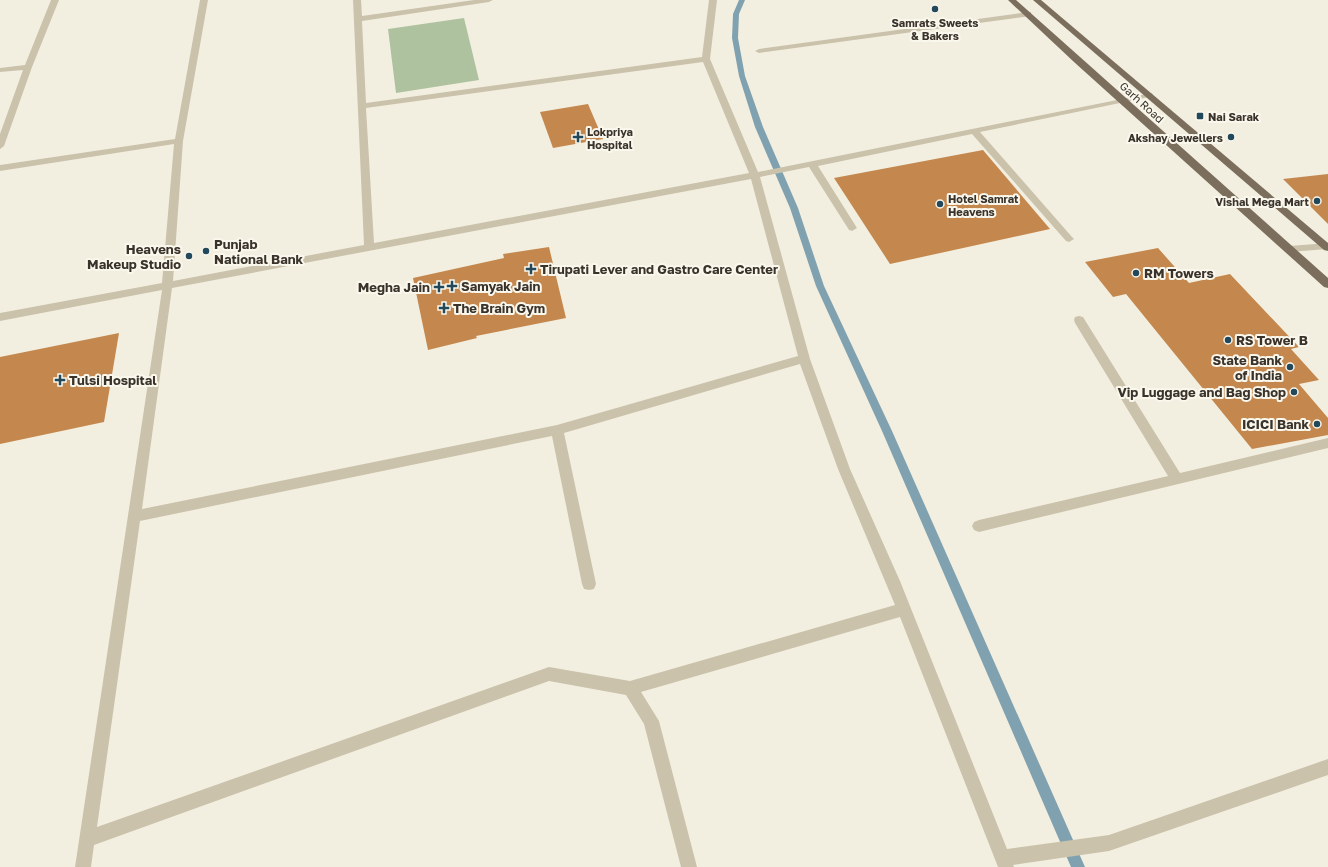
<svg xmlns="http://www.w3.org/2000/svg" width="1328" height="867" font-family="'Golos Text',sans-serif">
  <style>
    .green { fill: #aec2a0 }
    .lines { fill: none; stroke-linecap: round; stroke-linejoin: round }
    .stream { fill: #80a2b0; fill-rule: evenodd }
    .building { fill: #c4884e }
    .minor { fill: #cbc2ac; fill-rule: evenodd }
    .major { fill: #7b6e5c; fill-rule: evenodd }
    .poi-dot { fill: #21485b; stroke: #faf7ed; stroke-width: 1.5 }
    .labels { text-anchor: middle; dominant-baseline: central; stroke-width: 4; stroke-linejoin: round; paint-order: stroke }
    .far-poi-label { font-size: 11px; font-weight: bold; fill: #3a332b; stroke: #faf7ed; text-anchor: start }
    .far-street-label { font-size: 11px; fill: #3a332b; stroke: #faf7ed }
    .poi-label { font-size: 13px; font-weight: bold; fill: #3a332b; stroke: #faf7ed; text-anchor: start }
  </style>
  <rect width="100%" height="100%" fill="#f3efe0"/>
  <path class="green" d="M464 18 479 80 396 93 388 29Z"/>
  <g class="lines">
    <path class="stream" d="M739 0H745L739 14 738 38 745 76 763 127 798 208 824 286 892 431 1085 867H1071L882 431 816 286 790 208 755 127 739 76 732 38 733 14Z"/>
  </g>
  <g class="building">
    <path d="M588 104 603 139 553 148 540 112Z"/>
    <path d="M983 150 1050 229 890 264 834 178Z"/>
    <path d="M1328 174V224L1283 179Z"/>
    <path d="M549 247 566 318 476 336 477 338 428 350 413 278 504 258 503 254Z"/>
    <path d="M1158 248 1189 283 1230 274 1299 347 1291 349 1319 380 1299 384 1328 418V435L1252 449 1126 294 1113 297 1085 262Z"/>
    <path d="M119 333 104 422 0 444V357Z"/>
  </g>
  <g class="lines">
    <g class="minor">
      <path d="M51 0H59L32 67 4 146 0 149V134L23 70 0 72V68L25 65Z"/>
      <path d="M200 0H208L183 141 173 281 364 245 353 0H361L362 16 474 0H493L489 2 362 21 366 103 702 57 709 0H717L710 59 758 172 1152 93 1153 95 1149 97 980 132 1072 237 1074 239 1069 242 1066 241 972 134 818 166 857 228 852 231 849 230 809 167 760 177 810 359 850 469 900 581 1007 849 1109 835 1328 759V775L1109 851 1013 865 1014 867H998L900 617 641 692 659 721 697 867H681L644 724 626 695 549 681 94 845 91 867H75L162 290 0 321V313L162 283 174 144 0 171V165L175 139ZM703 62 749 173 374 243 366 108ZM751 179 798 356 557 425 142 509 172 288ZM800 364 838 469 895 605 630 681 549 667 97 827 140 521 552 436 582 584 584 589 589 590 594 589 596 584 564 433Z"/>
      <path d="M1028 12H1031V16L759 53 755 51 759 49Z"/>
      <path d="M1328 243V249L1289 252 1284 249 1289 246Z"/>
      <path d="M1079 316 1083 317 1180 473 1328 438V448L979 532 974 530 972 526 974 522 979 520 1168 476 1075 323 1074 320 1075 317Z"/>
    </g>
    <g class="major">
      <path d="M1008 0H1016L1328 278V288L1324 287 1074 62Z"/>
      <path d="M1033 0H1041L1328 243V251L1324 250Z"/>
    </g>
  </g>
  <g class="poi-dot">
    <circle cx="935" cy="9" r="4"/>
    <rect x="1196" y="112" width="8" height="8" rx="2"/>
    <path d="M576 131h4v4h4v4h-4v4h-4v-4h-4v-4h4z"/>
    <circle cx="1231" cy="137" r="4"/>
    <circle cx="1317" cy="201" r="4"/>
    <circle cx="940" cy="204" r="4"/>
    <circle cx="206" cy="251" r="4"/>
    <circle cx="189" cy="256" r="4"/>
    <path d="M529 263h4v4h4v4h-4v4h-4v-4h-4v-4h4z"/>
    <circle cx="1136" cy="273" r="4"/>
    <path d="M450 280h4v4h4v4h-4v4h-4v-4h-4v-4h4z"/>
    <path d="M437 281h4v4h4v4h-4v4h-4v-4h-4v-4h4z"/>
    <path d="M442 302h4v4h4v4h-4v4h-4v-4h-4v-4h4z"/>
    <circle cx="1228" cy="340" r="4"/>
    <circle cx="1290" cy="367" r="4"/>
    <path d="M58 374h4v4h4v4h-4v4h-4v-4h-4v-4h4z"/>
    <circle cx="1294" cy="392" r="4"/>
    <circle cx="1317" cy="424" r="4"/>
  </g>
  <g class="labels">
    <g class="far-poi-label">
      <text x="935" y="22" text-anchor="middle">Samrats Sweets<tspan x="935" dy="13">&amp; Bakers</tspan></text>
      <text x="1208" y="116">Nai Sarak</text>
      <text x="587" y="131">Lokpriya<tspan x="587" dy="13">Hospital</tspan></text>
      <text x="1223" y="137" text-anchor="end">Akshay Jewellers</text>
      <text x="948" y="198">Hotel Samrat<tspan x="948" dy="13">Heavens</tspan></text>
      <text x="1309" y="201" text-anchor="end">Vishal Mega Mart</text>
    </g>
    <g class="far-street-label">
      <text transform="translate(1142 102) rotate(42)">Garh Road</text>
    </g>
    <g class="poi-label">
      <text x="214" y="244">Punjab<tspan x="214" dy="15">National Bank</tspan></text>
      <text x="181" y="249" text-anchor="end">Heavens<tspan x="181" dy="15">Makeup Studio</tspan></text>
      <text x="540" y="269">Tirupati Lever and Gastro Care Center</text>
      <text x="1144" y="273">RM Towers</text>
      <text x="461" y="286">Samyak Jain</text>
      <text x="430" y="287" text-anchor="end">Megha Jain</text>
      <text x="453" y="308">The Brain Gym</text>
      <text x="1236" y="340">RS Tower B</text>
      <text x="1282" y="360" text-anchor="end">State Bank<tspan x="1282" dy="15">of India</tspan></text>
      <text x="69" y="380">Tulsi Hospital</text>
      <text x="1286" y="392" text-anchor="end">Vip Luggage and Bag Shop</text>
      <text x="1309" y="424" text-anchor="end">ICICI Bank</text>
    </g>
  </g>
</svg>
